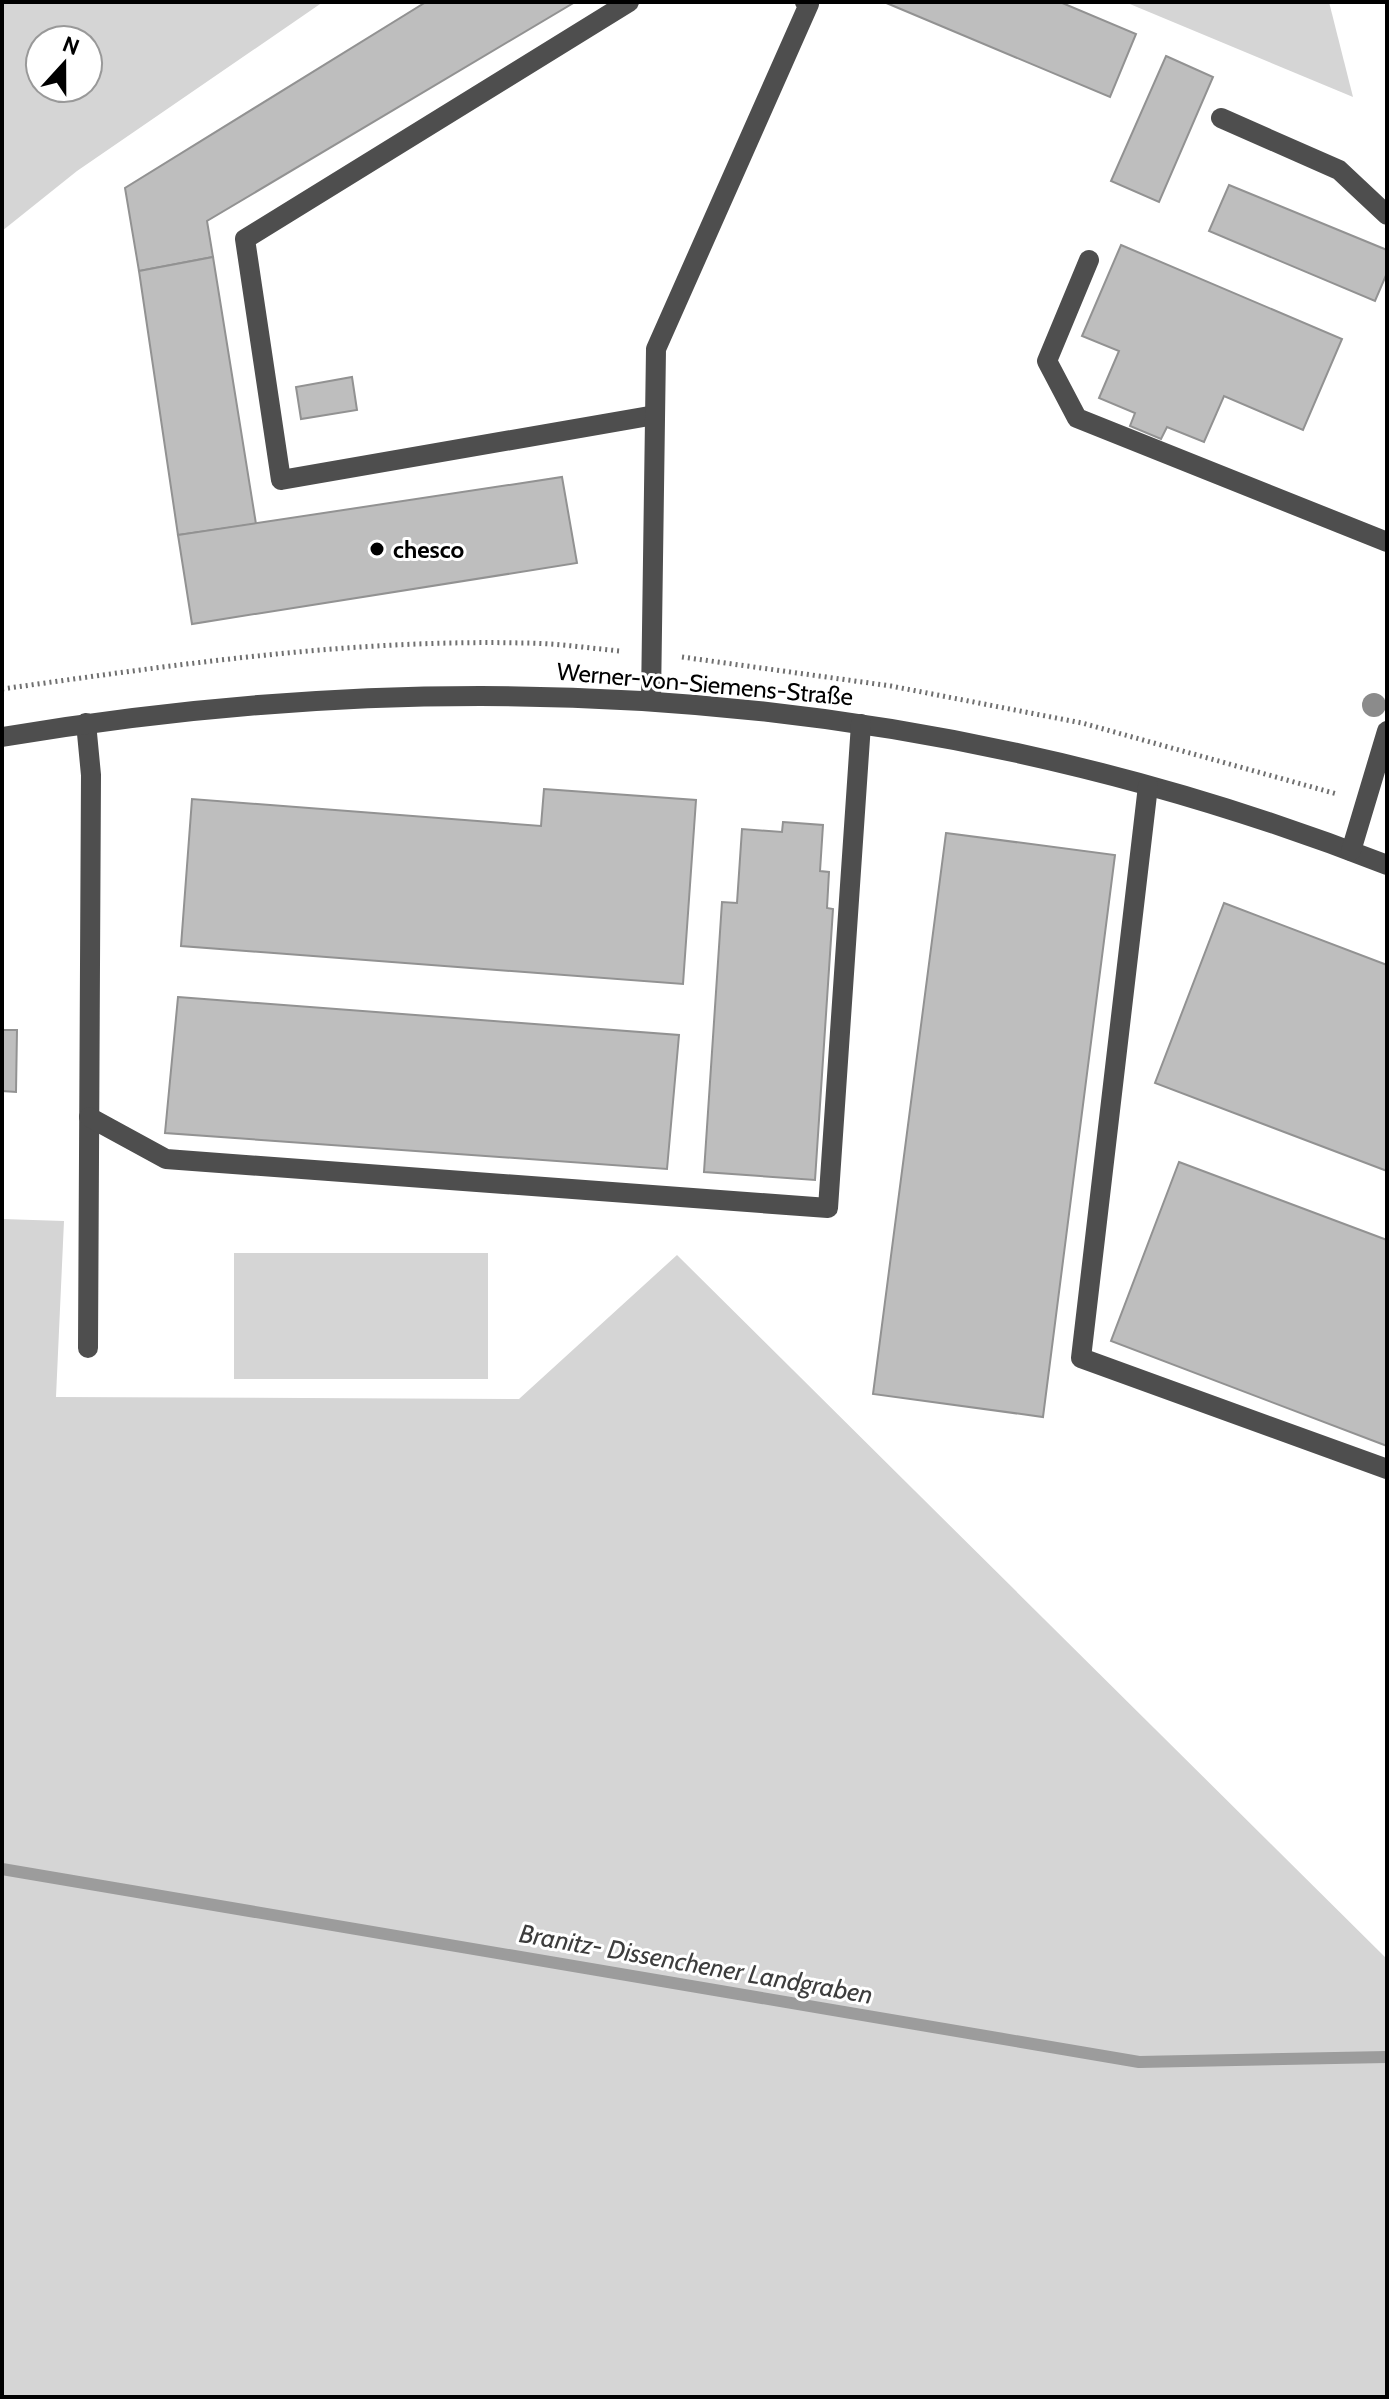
<svg xmlns="http://www.w3.org/2000/svg" width="1389" height="2399" font-family="Cabin,sans-serif">
  <style>
    .green { fill: #d5d5d5; fill-rule: evenodd }
    .lines { fill: none; stroke-linecap: round; stroke-linejoin: round }
    .stream { stroke: #9c9c9c; stroke-width: 12 }
    .building { fill: #bebebe; stroke: #929292; stroke-width: 2 }
    .path { stroke: #707070; stroke-width: 5; stroke-dasharray: 2 4; stroke-linecap: butt }
    .minor { stroke: #4e4e4e; stroke-width: 20 }
    .tree { fill: #8b8b8b }
    .poi-dot { fill: #000; stroke: #fff; stroke-width: 3 }
    .labels { text-anchor: middle; dominant-baseline: central; stroke-width: 6; stroke-linejoin: round; paint-order: stroke }
    .poi-label { font-size: 24px; font-weight: bold; fill: #000; stroke: #fff; text-anchor: start }
    .street-label { font-size: 24px; fill: #000; stroke: #fff }
    .water-label { font-size: 26px; font-style: italic; fill: #3d3d3d; stroke: #fff }
  </style>
  <rect width="100%" height="100%" fill="#fff"/>
  <g class="green">
    <path d="M2 2H323L77 171 2 231ZM88 40V88H40V40Z"/>
    <path d="M1125 2H1329L1353 97Z"/>
    <path d="M2 1219 64 1221 56 1397 519 1399 677 1255 1387 1959V2397H2Z"/>
    <rect x="234" y="1253" width="254" height="126"/>
  </g>
  <g class="lines">
    <path class="stream" d="M2 1869 1139 2062 1387 2057"/>
  </g>
  <g class="building">
    <path d="M426 2H575L207 221 213 257 139 271 125 188Z"/>
    <path d="M884 2H1060L1136 34 1110 97Z"/>
    <path d="M1166 56 1213 77 1159 202 1111 181Z"/>
    <path d="M1229 185 1387 250V273L1375 301 1209 231Z"/>
    <path d="M1121 245 1342 339 1303 430 1224 396 1204 442 1167 427 1161 439 1130 426 1135 413 1099 398 1119 351 1082 336Z"/>
    <path d="M213 257 256 524 178 535 139 271Z"/>
    <path d="M352 377 357 410 301 419 296 387Z"/>
    <path d="M562 477 577 563 192 624 178 535Z"/>
    <path d="M544 789 696 800 683 984 181 946 192 799 541 826Z"/>
    <path d="M783 822 823 825 820 871 829 872 827 908 833 909 815 1180 704 1172 722 902 737 903 742 829 782 832Z"/>
    <path d="M946 833 1115 855 1043 1417 873 1394Z"/>
    <path d="M1224 903 1387 965V1171L1155 1083Z"/>
    <path d="M178 997 679 1035 667 1169 165 1133Z"/>
    <path d="M2 1030H17L16 1092 2 1091Z"/>
    <path d="M1179 1162 1387 1240V1446L1111 1341Z"/>
  </g>
  <g class="lines">
    <g class="path">
      <path d="M682 657 891 686 1082 723 1337 794"/>
      <path d="M2 689C174 665 349 639 523 643 555 643 588 648 620 651"/>
    </g>
    <g class="minor">
      <path d="M629 2 245 239 281 480 655 415"/>
      <path d="M1221 118 1339 170 1387 215"/>
      <path d="M1089 260 1047 361 1077 418 1387 542"/>
      <path d="M651 700 656 349 809 4 805 2"/>
      <path d="M86 723 91 775 88 1348"/>
      <path d="M2 737C473 658 940 690 1387 865"/>
      <path d="M1148 786 1081 1358 1387 1469"/>
      <path d="M1351 851 1387 731"/>
      <path d="M89 1117 166 1159 828 1208 861 724"/>
    </g>
  </g>
  <circle class="tree" cx="1374" cy="705" r="12"/>
  <circle class="poi-dot" cx="377" cy="549" r="8"/>
  <g class="labels">
    <g class="poi-label">
      <text x="393" y="549">chesco</text>
    </g>
    <g class="street-label">
      <text transform="translate(705 684) rotate(5)">Werner-von-Siemens-Straße</text>
    </g>
    <g class="water-label">
      <text transform="translate(696 1964) rotate(10)">Branitz- Dissenchener Landgraben</text>
    </g>
  </g>
  <rect width="1389" height="2399" fill="none" stroke="#000000" stroke-width="8"/>
  <g transform="translate(64 64) rotate(21)"><circle r="38" fill="#ffffff" stroke="#999999" stroke-width="2"/>
  <path d="M0-6L14 30L0 20L-14 30Z" fill="#000000"/>
  <text y="-12" font-size="22" font-weight="bold" text-anchor="middle" fill="#000000">N</text>
  </g>
</svg>
